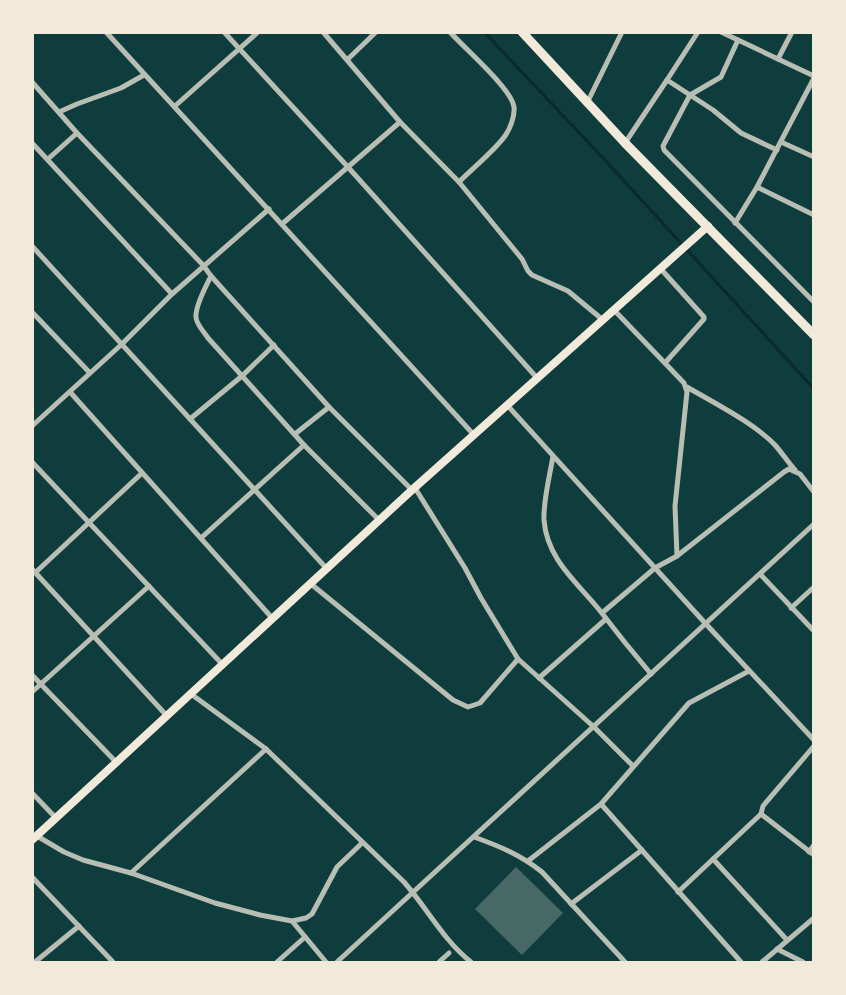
<svg xmlns="http://www.w3.org/2000/svg" width="846" height="995" font-family="'Libre Baskerville',serif">
  <style>
    .lines { fill: none; stroke-linecap: round; stroke-linejoin: round }
    .stream { stroke: #0a2a2b; stroke-width: 3 }
    .building { fill: #486865 }
    .minor { stroke: #b8beb3; stroke-width: 5 }
    .primary { stroke: #f1e9da; stroke-width: 8 }
    .trunk { stroke: #f1e9da; stroke-width: 9 }
  </style>
  <rect width="100%" height="100%" fill="#0f3d3e"/>
  <g class="lines">
    <path class="stream" d="M484 32 604 159 814 389"/>
  </g>
  <path class="building" d="M516 867 563 913 522 955 475 909Z"/>
  <g class="lines">
    <g class="minor">
      <path d="M106 32 474 435"/>
      <path d="M224 32 347 166 538 379"/>
      <path d="M323 32 400 122 459 182 522 259 528 271 532 275 568 291 603 320"/>
      <path d="M450 32C464 48 512 89 514 107 515 116 510 129 505 136 494 151 473 168 459 182"/>
      <path d="M721 32 814 76"/>
      <path d="M738 40 721 77 690 95 663 146 664 150 814 302"/>
      <path d="M348 59 376 32"/>
      <path d="M778 59 792 32"/>
      <path d="M667 80 698 32"/>
      <path d="M32 82 77 133 203 265 211 276 329 407 412 490"/>
      <path d="M587 103 622 32"/>
      <path d="M175 106 258 32"/>
      <path d="M59 112 77 104 121 88 144 75"/>
      <path d="M781 142 814 157"/>
      <path d="M32 143 172 294"/>
      <path d="M625 143 667 80 713 110 741 133 777 150"/>
      <path d="M48 159 77 133"/>
      <path d="M757 187 814 215"/>
      <path d="M735 223 757 187 814 78"/>
      <path d="M282 224 400 122"/>
      <path d="M32 246 327 569"/>
      <path d="M660 268 704 317V319L665 363"/>
      <path d="M211 276C206 286 195 306 196 317 196 324 204 332 208 338L304 445 380 521"/>
      <path d="M32 312 90 373"/>
      <path d="M687 387C714 403 754 423 775 445 782 453 788 462 795 470"/>
      <path d="M70 392 273 619"/>
      <path d="M507 405 705 623 814 740"/>
      <path d="M190 419 242 376 274 345"/>
      <path d="M32 426 122 344 172 294 269 209"/>
      <path d="M295 434 329 407"/>
      <path d="M553 456C550 475 543 501 544 520 547 560 578 583 601 612 617 633 634 654 651 674"/>
      <path d="M32 462 223 665"/>
      <path d="M415 488 465 568 481 598 518 659 594 727 633 766"/>
      <path d="M201 538 304 445"/>
      <path d="M677 556 784 472 789 469 800 474 814 492"/>
      <path d="M32 569 167 716"/>
      <path d="M36 572 142 473"/>
      <path d="M760 574 814 631"/>
      <path d="M311 584 453 700 468 707 480 703 518 659"/>
      <path d="M791 608 814 587"/>
      <path d="M602 613 655 568 677 556 675 506 687 392 684 383 614 310"/>
      <path d="M32 675 117 763"/>
      <path d="M539 678 606 619"/>
      <path d="M32 692 149 586"/>
      <path d="M191 694 266 749 404 882C427 908 444 941 471 962"/>
      <path d="M814 746 763 806 761 814 814 855"/>
      <path d="M32 793 56 818"/>
      <path d="M601 804 741 962"/>
      <path d="M37 836 64 852 83 860 131 873 215 903 260 915 292 921 306 918 312 914 337 867 362 843"/>
      <path d="M474 837C499 846 521 855 542 872L625 962"/>
      <path d="M809 852 814 845"/>
      <path d="M713 859 787 940"/>
      <path d="M528 861 601 804 689 703 749 671"/>
      <path d="M131 873 266 749"/>
      <path d="M32 877 113 962"/>
      <path d="M678 892 761 814"/>
      <path d="M571 904 642 850"/>
      <path d="M292 921 326 962"/>
      <path d="M777 949 803 962"/>
      <path d="M35 962 79 926"/>
      <path d="M277 962 305 937"/>
      <path d="M337 962 814 524"/>
      <path d="M439 962 449 953"/>
      <path d="M762 962 814 918"/>
    </g>
    <path class="primary" d="M32 840 412 490 708 226"/>
    <path class="trunk" d="M522 32 625 143 814 335"/>
  </g>
  <rect width="846" height="995" fill="none" stroke="#f1e9da" stroke-width="68"/>
</svg>
